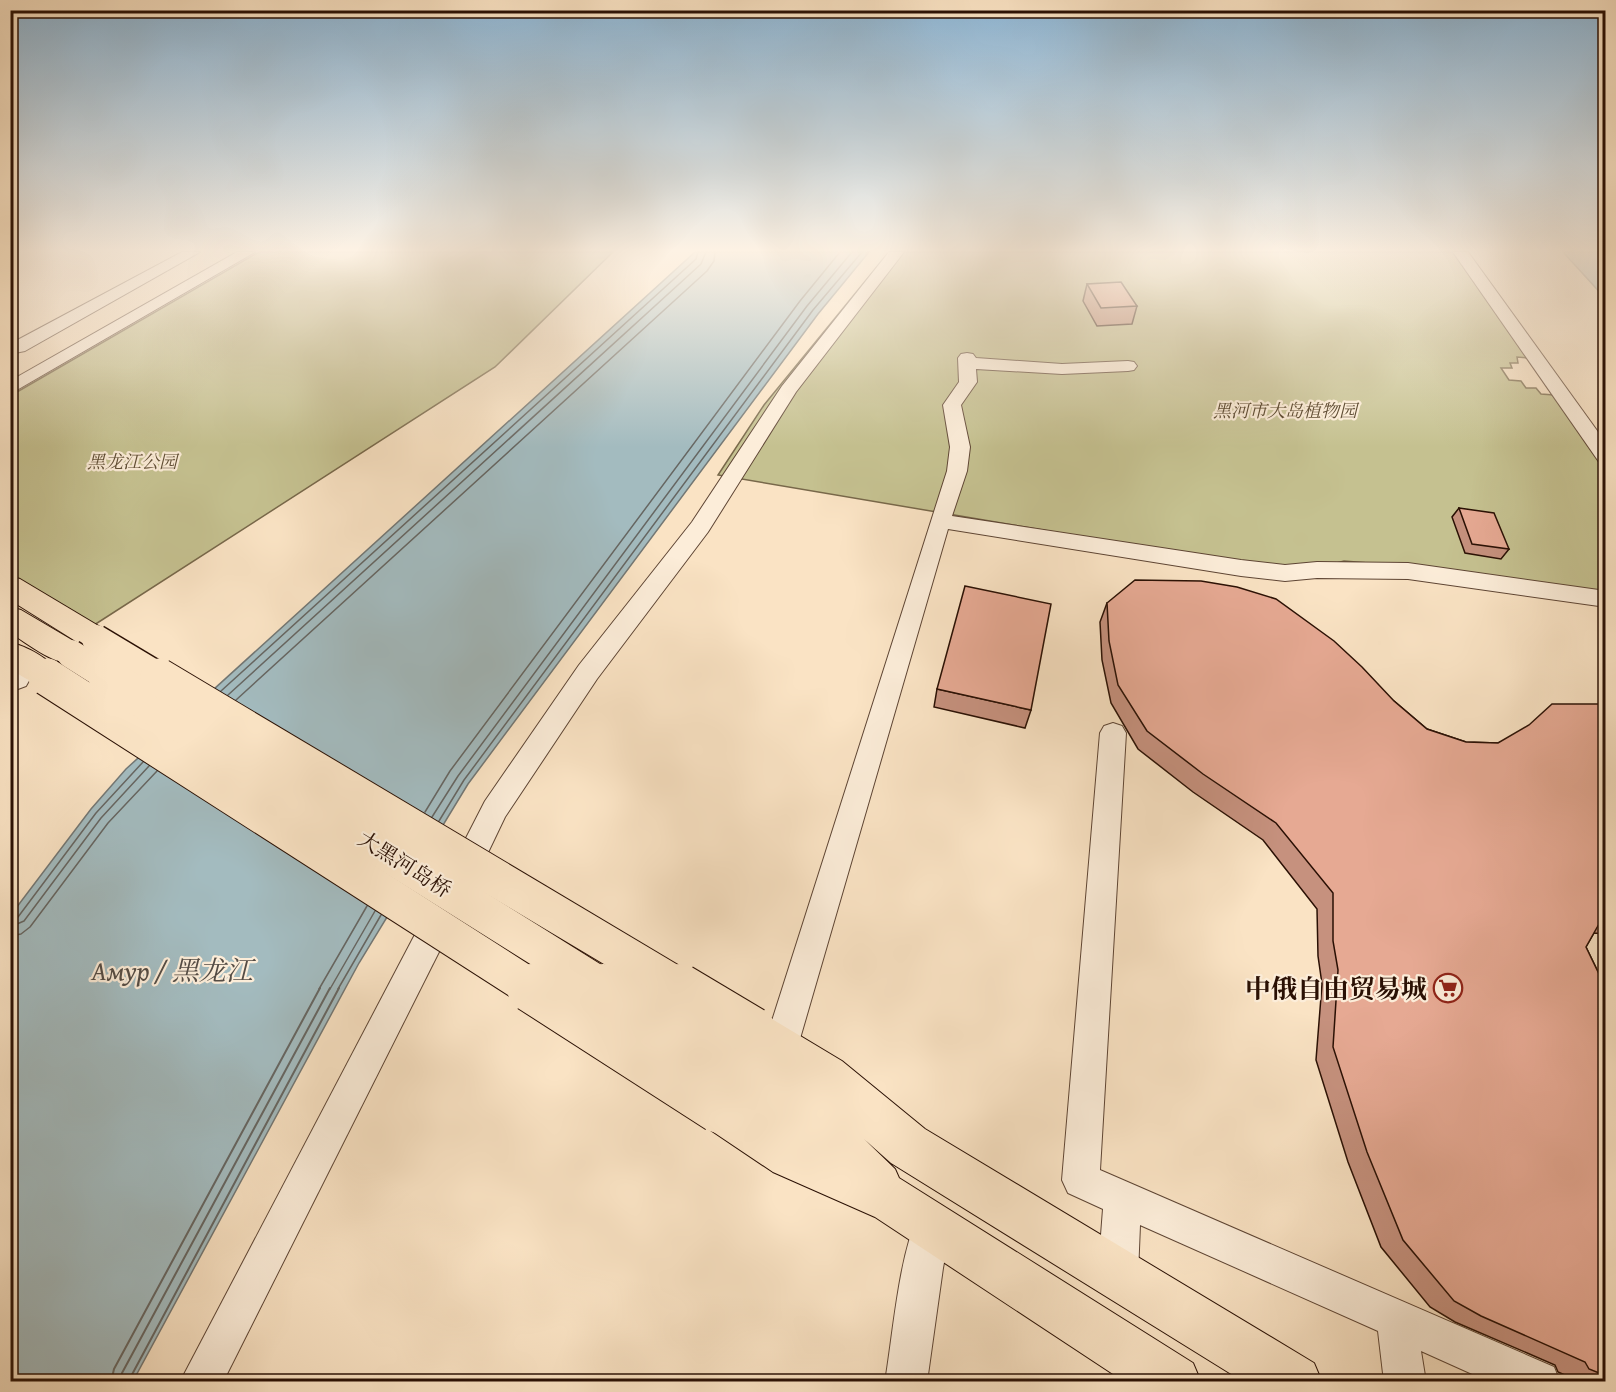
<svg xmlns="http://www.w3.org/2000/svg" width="1616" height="1392" font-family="'Gentium Book Plus','Noto Serif SC',serif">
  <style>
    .green { fill: #c5c190; stroke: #78684a; stroke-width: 1.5 }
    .water { fill: #a3bbbf; stroke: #737774; stroke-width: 1.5 }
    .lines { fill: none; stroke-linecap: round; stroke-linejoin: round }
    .shore-far1 { stroke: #666662; stroke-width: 1.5 }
    .shore { stroke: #666662; stroke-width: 2 }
    .minor-casing { stroke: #5e4534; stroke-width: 2 }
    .major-casing { stroke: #2a1004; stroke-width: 2 }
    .minor { fill: #fcedd9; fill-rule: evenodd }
    .major { fill: #fae3c4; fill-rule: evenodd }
    .major-bridge-far2-casing { stroke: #2a1004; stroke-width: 31; stroke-linecap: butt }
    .major-bridge-far1-casing { stroke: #2a1004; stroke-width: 39; stroke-linecap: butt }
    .major-bridge-casing { stroke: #2a1004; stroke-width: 50; stroke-linecap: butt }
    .major-bridge-far2 { stroke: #fae3c4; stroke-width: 28 }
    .major-bridge-far1 { stroke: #fae3c4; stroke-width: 37 }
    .major-bridge { stroke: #fae3c4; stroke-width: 48 }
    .wall { fill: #c6917e; stroke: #2a1004; stroke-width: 1.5 }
    .building { fill: #e6a993; stroke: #2a1004; stroke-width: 1.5 }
    .labels { text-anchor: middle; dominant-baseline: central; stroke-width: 4.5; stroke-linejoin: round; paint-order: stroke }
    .far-park-label { font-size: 18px; font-style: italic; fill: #604e35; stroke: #fcedd9 }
    .street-label { font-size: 21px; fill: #2a1004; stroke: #fcedd9 }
    .near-poi-label { font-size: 26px; font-weight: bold; fill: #2a1004; stroke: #fcedd9; text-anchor: end }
    .near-water-label { font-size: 27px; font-style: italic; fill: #544c45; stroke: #fcedd9 }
  </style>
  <rect width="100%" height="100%" fill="#fae3c4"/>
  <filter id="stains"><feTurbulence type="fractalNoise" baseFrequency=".00333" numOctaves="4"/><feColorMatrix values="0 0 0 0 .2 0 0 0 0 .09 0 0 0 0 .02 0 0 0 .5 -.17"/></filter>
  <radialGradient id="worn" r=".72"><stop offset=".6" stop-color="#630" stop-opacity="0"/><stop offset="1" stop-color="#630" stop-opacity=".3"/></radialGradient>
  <g class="green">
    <path d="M259 252H613L495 367 91 627 11 578 10 396Z"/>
    <path d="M889 252H1453L1528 358 1517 357 1518 363H1510L1512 368H1501L1509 380 1521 381 1526 388H1536L1541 394 1554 395 1605 469V592L1369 563 1344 561 1321 567 1244 564 718 475 764 405Z"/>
  </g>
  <g class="water">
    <path d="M695 252H869L818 314 468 784 359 963 133 1381H11L10 916 91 809 126 769Z"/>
    <path d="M1563 252H1605V298Z"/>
  </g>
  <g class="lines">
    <g class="shore-far1">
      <path d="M221 691 696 259 698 252"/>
      <path d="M228 695 701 264 706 252"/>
      <path d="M236 700 707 271 714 261 715 252"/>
      <path d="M425 812 450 771 800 301 840 252"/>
      <path d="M432 817 458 776 807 306 852 252"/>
      <path d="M439 821 464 780 813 310 862 252"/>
      <path d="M10 919 18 917 96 813 143 762"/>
      <path d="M10 927 24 921 101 818 149 766"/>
      <path d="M10 936 21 934 30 927 108 823 157 771"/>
      <path d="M319 989 367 906"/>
      <path d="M330 989 375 911"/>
      <path d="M338 989 381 915"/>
    </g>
    <g class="shore">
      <path d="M111 1382 114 1369 320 988"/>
      <path d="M120 1382 122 1373 330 988"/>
      <path d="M128 1382 339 988"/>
    </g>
    <g class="minor-casing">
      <g id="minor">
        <path d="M182 252H200L25 351 10 354V344Z"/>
        <path d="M237 252H255L10 394V381Z"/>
        <path d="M889 252H904L796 392 708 532 597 679 505 817 472 886 461 890 450 886 446 877 485 801 579 665 692 522 782 386Z"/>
        <path d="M1453 252H1468L1606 443V464L1599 462Z"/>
        <path d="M967 353 973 354 976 358 1062 364 1128 361 1134 362 1137 366 1134 370 1128 371 1062 374 976 369 977 382 961 405 970 447 967 471 952 516 1241 560 1285 565 1317 562 1408 563 1606 591V607L1408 579 1317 578 1285 581 1241 576 948 529 797 1049 792 1061 780 1066 768 1061 763 1049 947 471 950 447 943 405 959 382 958 358 961 354Z"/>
        <path d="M17 670 26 672 30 679 26 686 10 692V672Z"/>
        <path d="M1113 723 1122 726 1126 733 1100 1170 1554 1367 1560 1382H1490L1421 1351 1426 1382H1384L1378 1331 1140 1225 1138 1274 1132 1288 1118 1294 1104 1288 1098 1274 1103 1209 1068 1193 1062 1180 1100 733 1104 726Z"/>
        <path d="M443 898 454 902 458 912 454 922 223 1382H180L432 902Z"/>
        <path d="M932 1206 945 1212 951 1225 943 1268 927 1382H885C894 1327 898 1262 919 1212Z"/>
      </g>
    </g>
    <g class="major-casing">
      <g id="major">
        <path d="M10 576 20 579 107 631 112 639 107 647 96 650 85 647 10 600Z"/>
        <path d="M10 607 21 610 82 646 87 654 82 662C58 670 31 645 10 633Z"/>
        <path d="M10 642C27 647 50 658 58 673L53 682C36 687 25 678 10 669Z"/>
        <path d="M752 1009 767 1016 842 1061 925 1129 1314 1363 1322 1382H1244L891 1163 864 1139 895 1169 899 1178 1193 1363 1201 1382H1125L875 1217 773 1172 703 1125 696 1109 703 1093 719 1086 723 1088 718 1074 724 1058 740 1052 755 1058 737 1046 730 1031 737 1016Z"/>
      </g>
    </g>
    <use href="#minor" class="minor"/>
    <use href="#major" class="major"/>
    <g class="major-bridge-far2-casing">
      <g id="major-bridge-far2">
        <path d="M96 639 161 678"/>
        <path d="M71 654 109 678"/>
        <path d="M42 673 50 678"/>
      </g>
    </g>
    <g class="major-bridge-far1-casing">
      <g id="major-bridge-far1">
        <path d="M47 677 533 989"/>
        <path d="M107 677 605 989"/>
        <path d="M159 677 682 989"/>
      </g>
    </g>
    <g class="major-bridge-casing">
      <g id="major-bridge">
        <path d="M531 988 719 1109"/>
        <path d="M603 988 740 1074"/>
        <path d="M680 988 752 1031"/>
      </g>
    </g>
    <use href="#major-bridge-far2" class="major-bridge-far2"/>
    <use href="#major-bridge-far1" class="major-bridge-far1"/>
    <use href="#major-bridge" class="major-bridge"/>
  </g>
  <g class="wall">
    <path d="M1087 284 1137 306 1132 324 1097 326 1083 301Z"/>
    <path d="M1459 508 1509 549 1501 559 1465 553 1452 517Z"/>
    <path d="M1107 603 1394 701 1427 729 1466 742 1498 743 1605 704V934L1594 933 1586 947 1601 978 1605 983V1378L1567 1376 1558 1372 1555 1365 1455 1322 1430 1307 1381 1247 1348 1162 1316 1060 1322 984 1318 956 1317 909 1263 840 1193 792 1138 749 1111 703 1102 660 1100 622Z"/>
    <path d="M937 689 1031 710 1025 728 934 707Z"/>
  </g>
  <g class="building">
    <path d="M1121 282 1137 306 1101 308 1087 284Z"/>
    <path d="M1459 508 1494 513 1509 549 1472 544Z"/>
    <path d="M1135 580 1201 581 1237 587 1276 599 1334 641 1362 667 1394 701 1427 729 1466 742 1498 743 1529 725 1552 704H1605V917H1603L1586 947 1601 978 1605 983V1373H1599L1589 1369 1585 1362 1481 1316 1454 1301 1403 1240 1367 1152 1333 1047 1338 970 1333 941V893L1276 823 1203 774 1147 731 1118 685 1109 641 1107 603Z"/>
    <path d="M965 586 1051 604 1031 710 937 689Z"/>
  </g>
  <linearGradient id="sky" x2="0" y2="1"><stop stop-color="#8cb7d8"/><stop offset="0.56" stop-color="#fdf2e4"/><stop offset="1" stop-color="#fdf2e4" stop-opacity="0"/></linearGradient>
  <rect width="1616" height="447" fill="url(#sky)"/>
  <defs>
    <g id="supermarket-ring" transform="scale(1.5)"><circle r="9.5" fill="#fcedd9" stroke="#8f2418" stroke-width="1.5"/><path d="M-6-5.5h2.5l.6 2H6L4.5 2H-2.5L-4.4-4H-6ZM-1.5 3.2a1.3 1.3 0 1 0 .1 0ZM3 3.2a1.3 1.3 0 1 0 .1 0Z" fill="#8f2418"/></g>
  </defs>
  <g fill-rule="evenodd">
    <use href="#supermarket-ring" x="1448" y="988"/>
  </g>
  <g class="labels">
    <g class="far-park-label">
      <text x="1285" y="410">黑河市大岛植物园</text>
      <text x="132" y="461">黑龙江公园</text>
    </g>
    <g class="street-label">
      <text transform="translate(405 864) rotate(32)">大黑河岛桥</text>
    </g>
    <g class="near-poi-label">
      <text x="1427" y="988">中俄自由贸易城</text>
    </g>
    <g class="near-water-label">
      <text x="172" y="970">Амур / 黑龙江</text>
    </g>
  </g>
  <rect width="1616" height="1392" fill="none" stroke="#fae3c4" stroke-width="36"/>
  <rect x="12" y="12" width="1592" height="1368" fill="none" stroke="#2a1004" stroke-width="3"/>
  <rect x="18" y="18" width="1580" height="1356" fill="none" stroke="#2a1004" stroke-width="1.5"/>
  <rect width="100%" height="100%" filter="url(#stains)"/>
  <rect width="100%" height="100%" fill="url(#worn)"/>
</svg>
